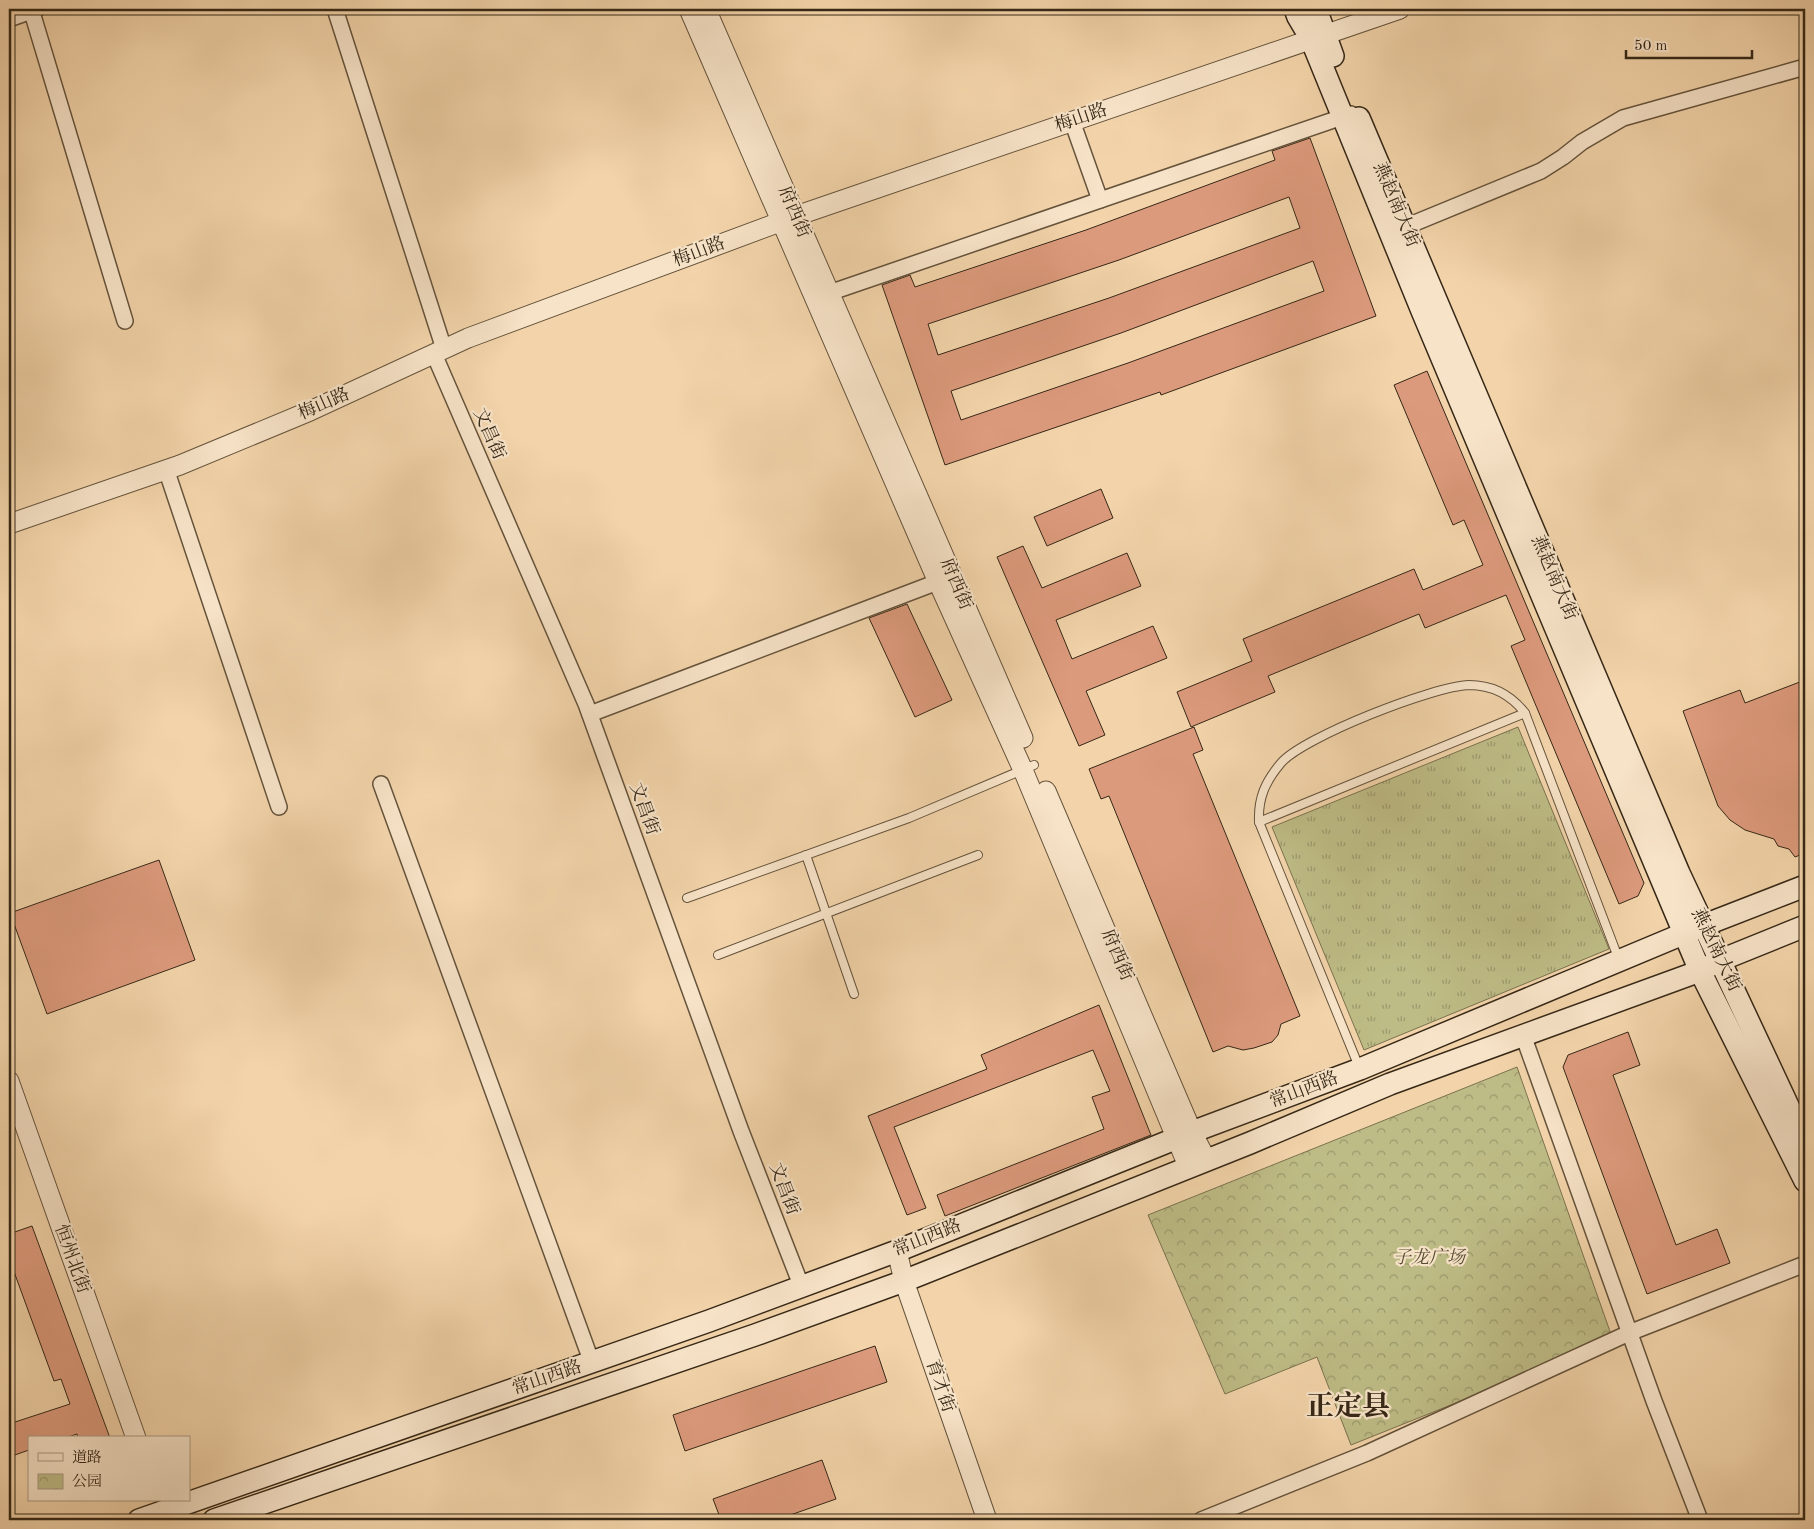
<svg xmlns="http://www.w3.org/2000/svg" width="1814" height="1529" font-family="'Old Standard TT','Noto Serif SC',serif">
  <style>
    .grass { fill: url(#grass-tufts); stroke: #7a724e }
    .park { fill: url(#park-crowns); stroke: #7a724e }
    .building { fill: #dc9a7c; stroke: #362817; fill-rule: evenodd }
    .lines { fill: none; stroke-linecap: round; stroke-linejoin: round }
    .service-casing { stroke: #65533c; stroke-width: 10 }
    .minor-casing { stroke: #65533c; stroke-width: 18 }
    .tertiary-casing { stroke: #65533c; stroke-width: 21 }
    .secondary-casing { stroke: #362817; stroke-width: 24 }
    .service { stroke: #f7e3c8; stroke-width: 8 }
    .minor { stroke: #f7e3c8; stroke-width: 15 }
    .tertiary { stroke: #f7e3c8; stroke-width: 19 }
    .secondary { stroke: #f7e3c8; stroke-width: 21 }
    .labels { text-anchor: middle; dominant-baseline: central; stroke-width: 4.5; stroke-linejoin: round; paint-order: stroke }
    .street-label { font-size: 18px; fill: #362817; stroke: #f7e3c8 }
    .park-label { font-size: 18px; font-style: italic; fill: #584d33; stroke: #f7e3c8 }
    .town-label { font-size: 28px; font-weight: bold; fill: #362817; stroke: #f7e3c8 }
  </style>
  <defs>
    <pattern id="grass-tufts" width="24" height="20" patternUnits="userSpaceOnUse" patternTransform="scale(1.25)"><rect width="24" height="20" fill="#bebc86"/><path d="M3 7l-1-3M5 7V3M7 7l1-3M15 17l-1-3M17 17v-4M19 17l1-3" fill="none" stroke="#9b996d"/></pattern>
    <pattern id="park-crowns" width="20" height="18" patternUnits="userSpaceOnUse" patternTransform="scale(1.25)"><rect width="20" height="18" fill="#bebc86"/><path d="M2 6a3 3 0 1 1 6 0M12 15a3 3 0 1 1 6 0" fill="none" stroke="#9b996d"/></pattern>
  </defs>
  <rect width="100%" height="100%" fill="#f3d4aa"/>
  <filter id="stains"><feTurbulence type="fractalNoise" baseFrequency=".004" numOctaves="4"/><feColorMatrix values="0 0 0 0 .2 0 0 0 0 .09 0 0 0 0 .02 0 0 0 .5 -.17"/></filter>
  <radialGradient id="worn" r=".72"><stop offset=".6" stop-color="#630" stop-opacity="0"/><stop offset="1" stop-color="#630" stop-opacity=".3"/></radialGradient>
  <path class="grass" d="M1518 727 1609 949 1364 1050 1272 827Z"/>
  <path class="park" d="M1517 1067 1613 1340 1351 1445 1317 1357 1225 1394 1148 1215Z"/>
  <g class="building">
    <path d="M1310 138 1376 316 1161 395 1160 392 945 465 882 285 910 275 915 287 1086 230 1275 160 1272 151ZM1289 197 1300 228 1109 298 938 355 928 324 1119 260ZM1313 261 1324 291 1128 363 961 420 951 391 1121 333Z"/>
    <path d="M1427 371 1644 883 1638 896 1619 904 1511 646 1525 640 1506 595 1425 628 1419 614 1268 676 1275 692 1191 727 1177 692 1252 661 1243 639 1414 569 1423 590 1483 565 1464 520 1453 525 1394 385Z"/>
    <path d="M1101 489 1113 518 1047 546 1034 517Z"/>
    <path d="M1023 546 1042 588 1127 553 1141 586 1056 620 1072 659 1153 626 1167 658 1086 691 1105 735 1079 746 997 557Z"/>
    <path d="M907 604 952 700 915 717 869 618Z"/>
    <path d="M1805 680V853L1795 857 1789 849 1778 846 1774 839 1745 830 1730 820 1718 806 1683 711 1740 690 1745 703Z"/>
    <path d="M1194 727 1203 750 1193 754 1300 1016 1281 1024 1278 1035 1272 1042 1254 1048 1243 1050 1228 1046 1213 1052 1109 796 1101 799 1089 769Z"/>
    <path d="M159 860 195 960 47 1014 10 913Z"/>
    <path d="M1099 1005 1151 1135 945 1216 937 1195 1104 1129 1092 1097 1110 1091 1093 1050 894 1127 926 1208 907 1215 868 1116 987 1069 981 1055Z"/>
    <path d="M1628 1032 1640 1065 1613 1075 1676 1245 1717 1229 1730 1263 1647 1294 1563 1067 1568 1055Z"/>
    <path d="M32 1226 110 1438H78L77 1434 65 1438H29V1450L9 1457V1424L70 1404 61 1379 54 1381 9 1258V1234Z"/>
    <path d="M875 1346 887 1382 685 1451 673 1415Z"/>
    <path d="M822 1460 836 1499 776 1520H721L713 1499Z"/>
  </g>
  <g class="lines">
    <g class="service-casing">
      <g id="service">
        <path d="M1259 822C1258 798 1265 782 1281 763 1303 737 1434 686 1469 685 1493 685 1511 695 1525 713"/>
        <path d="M806 855 854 994"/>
        <path d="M687 898 909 818 1034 765"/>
        <path d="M718 955 978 855"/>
        <path d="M1359 1067 1259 822 1525 713 1619 960"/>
      </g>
    </g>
    <g class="minor-casing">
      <g id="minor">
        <path d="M31 9 125 321"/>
        <path d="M335 9 444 349"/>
        <path d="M9 19 37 9"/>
        <path d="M1072 121 1100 200"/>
        <path d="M1405 227 1541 171 1563 157 1582 142 1623 118 1805 67"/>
        <path d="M829 293 1351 114"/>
        <path d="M434 354 586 704 741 1131 801 1285"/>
        <path d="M166 469 279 807"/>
        <path d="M590 714 948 578"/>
        <path d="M381 784 592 1363"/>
        <path d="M1523 1035 1654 1401 1700 1520"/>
        <path d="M1201 1520 1367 1453 1629 1333 1805 1264"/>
      </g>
    </g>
    <g class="tertiary-casing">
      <g id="tertiary">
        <path d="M689 9 938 582 1023 770 1188 1166"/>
        <path d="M706 9 1023 738"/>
        <path d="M9 524 180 465 310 411 468 338 796 216 1400 9"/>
        <path d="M1046 791 1192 1132 1206 1159"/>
        <path d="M9 1081 136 1438"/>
        <path d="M897 1251 904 1281 987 1520"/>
      </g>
    </g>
    <g class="secondary-casing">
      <g id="secondary">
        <path d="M1295 9 1298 17 1311 39 1422 311 1700 971 1805 1181"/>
        <path d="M1316 9 1333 56"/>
        <path d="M1359 118 1679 873 1805 1142"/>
        <path d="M139 1520 709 1321 897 1251 1192 1132 1360 1069 1702 926 1805 886"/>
        <path d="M214 1520 755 1335 904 1281 1250 1143 1390 1084 1700 971 1721 960 1805 926"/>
      </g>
    </g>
    <use href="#service" class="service"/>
    <use href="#minor" class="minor"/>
    <use href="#tertiary" class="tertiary"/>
    <use href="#secondary" class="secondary"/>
  </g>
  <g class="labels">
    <g class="street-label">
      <text transform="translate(1081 118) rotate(-19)">梅山路</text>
      <text transform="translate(1396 205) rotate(67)">燕赵南大街</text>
      <text transform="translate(794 212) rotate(67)">府西街</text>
      <text transform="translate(699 252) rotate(-21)">梅山路</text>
      <text transform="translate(324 404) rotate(-24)">梅山路</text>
      <text transform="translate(489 434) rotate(66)">文昌街</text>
      <text transform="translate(1554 578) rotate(67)">燕赵南大街</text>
      <text transform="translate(956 584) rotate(67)">府西街</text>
      <text transform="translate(644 809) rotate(70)">文昌街</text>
      <text transform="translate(1716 950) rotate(64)">燕赵南大街</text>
      <text transform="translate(1117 955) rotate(67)">府西街</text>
      <text transform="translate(1304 1090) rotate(-21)">常山西路</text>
      <text transform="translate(784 1189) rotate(69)">文昌街</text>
      <text transform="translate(927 1238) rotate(-22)">常山西路</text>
      <text transform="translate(72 1259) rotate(70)">恒州北街</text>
      <text transform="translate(547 1378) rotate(-19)">常山西路</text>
      <text transform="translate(940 1386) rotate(71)">育才街</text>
    </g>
    <g class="park-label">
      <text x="1429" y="1258">子龙广场</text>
    </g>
    <g class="town-label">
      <text x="1348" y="1408">正定县</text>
    </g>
  </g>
  <rect width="1814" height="1529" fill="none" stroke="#f3d4aa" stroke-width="30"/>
  <rect x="10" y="10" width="1794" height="1509" fill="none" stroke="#362817" stroke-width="2.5"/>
  <rect x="15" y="15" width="1784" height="1499" fill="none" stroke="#362817"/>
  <rect x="28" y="1436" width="162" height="65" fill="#f7e3c8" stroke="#aa9881"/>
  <rect x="38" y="1453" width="25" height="8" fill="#f7e3c8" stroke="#aa9881"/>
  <text x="72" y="1462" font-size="15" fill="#362817">道路</text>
  <rect x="38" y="1474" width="25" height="15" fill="url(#park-crowns)" stroke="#aa9881"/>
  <text x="72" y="1486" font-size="15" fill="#362817">公园</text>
  <path d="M1626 50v8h126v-8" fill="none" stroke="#362817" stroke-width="2.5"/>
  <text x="1634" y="50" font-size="15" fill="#362817" stroke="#f7e3c8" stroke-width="4" paint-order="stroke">50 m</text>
  <rect width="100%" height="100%" filter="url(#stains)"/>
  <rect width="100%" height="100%" fill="url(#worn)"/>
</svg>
